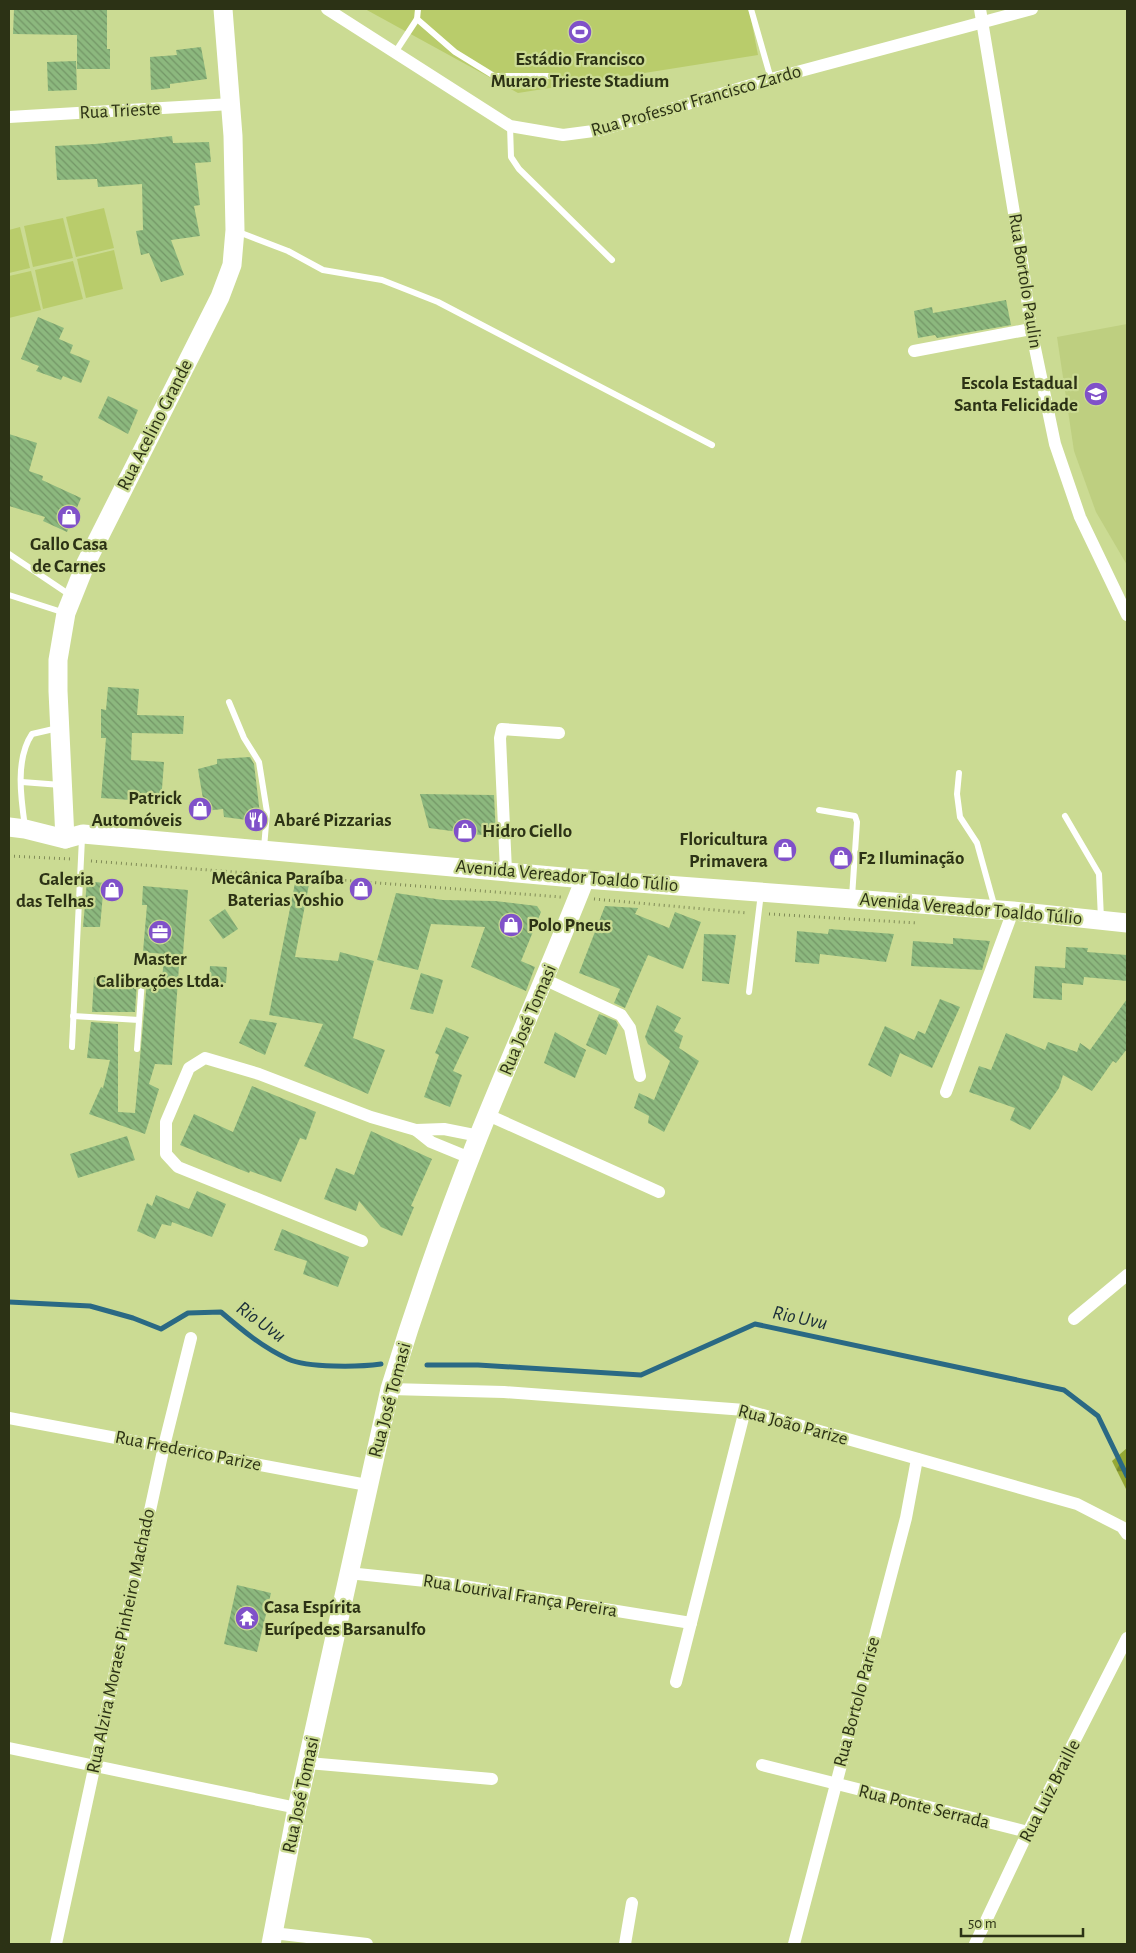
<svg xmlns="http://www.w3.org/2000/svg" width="1136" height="1953" font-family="'Alegreya Sans',sans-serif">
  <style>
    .built { fill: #becf80 }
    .green { fill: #b9cc6b }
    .forest { fill: url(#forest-firs) }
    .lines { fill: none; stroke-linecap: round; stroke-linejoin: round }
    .stream { stroke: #2a6984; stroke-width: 5 }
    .building { fill: url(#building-back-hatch) }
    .path { stroke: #808b57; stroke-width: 3; stroke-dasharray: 1 4; stroke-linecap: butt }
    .lane { stroke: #fff; stroke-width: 6 }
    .street { stroke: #fff; stroke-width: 12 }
    .secondary { stroke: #fff; stroke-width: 19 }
    .labels { text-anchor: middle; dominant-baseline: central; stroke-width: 4.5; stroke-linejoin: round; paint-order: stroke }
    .poi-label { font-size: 19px; font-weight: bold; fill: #2c3215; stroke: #cbdb93; text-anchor: end }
    .street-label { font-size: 19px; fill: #2c3215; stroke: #cbdb93 }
    .water-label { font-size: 20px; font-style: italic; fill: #192c38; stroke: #cbdb93 }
  </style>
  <defs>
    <pattern id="forest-firs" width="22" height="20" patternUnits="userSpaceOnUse" patternTransform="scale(1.25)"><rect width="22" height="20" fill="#95a835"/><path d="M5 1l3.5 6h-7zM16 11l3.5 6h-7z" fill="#7a892c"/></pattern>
    <pattern id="building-back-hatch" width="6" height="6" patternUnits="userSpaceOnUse" patternTransform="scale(1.25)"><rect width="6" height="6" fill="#8cb87e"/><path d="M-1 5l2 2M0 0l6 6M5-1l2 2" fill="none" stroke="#739666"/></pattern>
  </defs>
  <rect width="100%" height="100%" fill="#cbdb93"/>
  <path class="built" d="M1127 324V565L1096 512 1074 451 1057 337Z"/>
  <g class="green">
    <path d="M365 9H749L758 55 518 93Z"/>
    <path d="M104 208 114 248 76 257 66 217Z"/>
    <path d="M63 218 73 258 33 267 24 226Z"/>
    <path d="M20 227 30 268 9 273V230Z"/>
    <path d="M114 250 123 289 86 298 77 259Z"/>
    <path d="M73 261 83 299 43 309 35 270Z"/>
    <path d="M31 271 41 310 9 318V276Z"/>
  </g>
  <path class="forest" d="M1127 1448V1491L1112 1461Z"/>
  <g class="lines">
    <g class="stream">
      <path d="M9 1302 90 1306 133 1318 161 1329 188 1313 221 1312C242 1330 262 1347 288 1359 308 1368 359 1367 381 1364"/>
      <path d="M427 1365H478L641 1375 755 1324 1064 1390 1098 1416 1127 1476"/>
    </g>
  </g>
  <g class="building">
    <path d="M14 9H107V49H110V69H77V35L13 34Z"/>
    <path d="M201 47 207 79 170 84V88L151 90 150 57 177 55 176 50Z"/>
    <path d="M76 61 77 90 48 91 47 62Z"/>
    <path d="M172 136 173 143 209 142 211 162 195 163 200 205 194 206 200 236 171 240 184 275 161 282 149 253 141 255 136 231 143 230 142 184 98 187 97 179 57 180 55 146 95 144Z"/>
    <path d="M1006 300 1011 325 937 338 935 335 918 338 914 311 932 307 933 313Z"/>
    <path d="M38 317 64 328 59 339 73 345 70 353 90 361 81 383 63 376 61 380 36 371 39 366 21 359Z"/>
    <path d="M108 396 138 410 128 434 98 418Z"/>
    <path d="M9 434 37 443 29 471 43 476 42 480 81 498 67 532 43 521 45 517 9 506Z"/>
    <path d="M108 687 139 689 137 715 184 716 183 734 132 733 131 760 164 762 161 802 101 798 106 738H101V709L106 710Z"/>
    <path d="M250 757 254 764 261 822 224 817 223 809 205 811 198 769 217 764V759Z"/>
    <path d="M420 794 494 795 496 837 429 828Z"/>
    <path d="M296 878 310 879 295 957 338 961 340 952 374 961 353 1038 385 1050 368 1094 304 1066 323 1024 269 1015Z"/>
    <path d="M87 881 104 883 100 927H83Z"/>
    <path d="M143 886 188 890 182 966H179L172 1065 155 1064 149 1084 159 1089 145 1134 89 1114 101 1087 103 1088 110 1060 87 1058 91 1022 118 1024V1112L135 1113 147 981 162 982 164 954 143 952 147 905H142Z"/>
    <path d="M396 893 443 900 495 901 537 906 541 912 521 961 535 967 526 991 471 967 485 927 431 924 418 970 377 960Z"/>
    <path d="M605 906 638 908 635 914 669 928 675 912 701 922 683 969 648 955 625 1008 614 1003 620 989 579 973Z"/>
    <path d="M225 909 238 929 223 939 209 920Z"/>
    <path d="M829 929 894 934 886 962 820 954 819 964 795 962 797 931 828 934Z"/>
    <path d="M704 934 736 935 729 984 702 981Z"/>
    <path d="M953 938 990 941 982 970 911 966 913 941 953 944Z"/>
    <path d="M1066 947 1088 948 1087 952 1127 955V981L1084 977 1083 985 1062 983V1000L1033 998 1035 966 1065 968Z"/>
    <path d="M210 966 227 967 226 983 209 982Z"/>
    <path d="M421 973 443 980 433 1014 410 1009Z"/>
    <path d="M94 977 137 981 135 1012H92Z"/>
    <path d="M940 999 960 1007 932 1068 900 1053 891 1077 868 1065 885 1026 914 1040 918 1031 925 1034Z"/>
    <path d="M1127 999V1049L1116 1063 1113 1061 1092 1091 1063 1075 1059 1088 1030 1130 1010 1120 1015 1108 969 1092 979 1066 991 1070 1006 1033 1045 1050 1048 1042 1077 1052 1080 1043 1090 1050Z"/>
    <path d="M657 1005 681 1018 674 1031 683 1036 679 1048 699 1061 664 1132 648 1123 649 1116 634 1108 639 1093 654 1100 670 1061 648 1044 645 1037Z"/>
    <path d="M599 1014 616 1021 618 1025 606 1055 586 1045Z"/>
    <path d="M250 1019 277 1023 265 1055 239 1043Z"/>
    <path d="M446 1027 469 1037 453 1071 462 1075 450 1107 424 1097 439 1055 435 1053Z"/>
    <path d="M555 1032 586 1050 575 1078 544 1063Z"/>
    <path d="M252 1086 316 1112 306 1140 300 1138 281 1182 250 1171 249 1173 180 1145 194 1114 233 1132Z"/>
    <path d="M371 1131 432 1159 411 1206 414 1207 402 1236 381 1227 359 1201 356 1211 324 1199 336 1168 354 1175Z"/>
    <path d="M127 1136 135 1160 78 1178 70 1154Z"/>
    <path d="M197 1191 226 1204 212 1237 172 1222 171 1226 162 1224 155 1239 137 1231 147 1203 152 1206 156 1195 189 1209Z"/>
    <path d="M282 1229 349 1257 338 1287 303 1274 307 1261 274 1250Z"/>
    <path d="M237 1585 271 1593 257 1652 224 1644Z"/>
  </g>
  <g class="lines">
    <g class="path">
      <path d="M9 856 72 859"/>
      <path d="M91 861 561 897"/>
      <path d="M594 899 748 913"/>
      <path d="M769 914 917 923"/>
    </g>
    <g class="lane">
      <path d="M751 9 771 79"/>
      <path d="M417 19 455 52 494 76H553"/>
      <path d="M396 51 417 19 418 9"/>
      <path d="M510 126 511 157 519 169 612 260"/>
      <path d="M236 231 288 251 323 270 382 280 438 302 712 445"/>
      <path d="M9 554 70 595"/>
      <path d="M9 595 65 613"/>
      <path d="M229 702 244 738 259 762 267 812 264 848"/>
      <path d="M959 773 957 794 960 817 977 843 995 908"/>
      <path d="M22 782 61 785"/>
      <path d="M819 810 855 816 857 822 852 897"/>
      <path d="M1065 816 1099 874 1101 919"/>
      <path d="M25 827C21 799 15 759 32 734L58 728"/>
      <path d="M749 992 761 893"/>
      <path d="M73 1016 139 1020"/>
      <path d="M72 1047 82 838"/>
      <path d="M137 1049 142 980"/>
    </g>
    <g class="street">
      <path d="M327 9 510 126 563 135 601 130 771 79 1032 9"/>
      <path d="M980 9 1023 267 1031 329 1055 444 1080 517 1127 615"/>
      <path d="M9 117 231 104"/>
      <path d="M914 351 1031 329"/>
      <path d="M506 871 500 738 502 729 559 733"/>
      <path d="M546 980 621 1015 630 1028 640 1076"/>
      <path d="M946 1092 1013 911"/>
      <path d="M488 1115 659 1192"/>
      <path d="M416 1130 431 1142 470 1158"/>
      <path d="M362 1241 178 1167 166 1154V1122L189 1068 205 1058 259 1074 371 1117 416 1130 444 1129 479 1136"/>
      <path d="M1074 1319 1127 1275"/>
      <path d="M390 1389 504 1392 745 1410 1077 1504 1122 1527 1127 1534"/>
      <path d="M9 1418 367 1485"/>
      <path d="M348 1573 445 1583 691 1623"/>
      <path d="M676 1682 745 1410"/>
      <path d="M9 1748 297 1808"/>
      <path d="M308 1763 492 1779"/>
      <path d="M762 1765 1028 1832"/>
      <path d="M273 1933 367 1944"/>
      <path d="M56 1944 164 1446 191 1338"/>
      <path d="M625 1944 632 1903"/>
      <path d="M794 1944 906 1518 917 1459"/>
      <path d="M975 1944 1028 1832 1127 1638"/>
    </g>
    <g class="secondary">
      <path d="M9 827 25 829 65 839 83 834 585 879 1013 911 1127 923"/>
      <path d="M65 839 58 691V660L66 613 86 563 220 297 232 265 235 230 233 136 223 9"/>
      <path d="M271 1944 297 1808 390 1389C416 1303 446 1218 479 1135 514 1049 551 965 585 879"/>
    </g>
  </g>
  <defs>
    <g id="stadium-disc" transform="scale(1.25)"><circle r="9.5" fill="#8051c9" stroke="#cbdb93"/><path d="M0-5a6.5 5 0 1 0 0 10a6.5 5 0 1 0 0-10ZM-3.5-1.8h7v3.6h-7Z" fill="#fff"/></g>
    <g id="school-disc" transform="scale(1.25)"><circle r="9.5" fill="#8051c9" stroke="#cbdb93"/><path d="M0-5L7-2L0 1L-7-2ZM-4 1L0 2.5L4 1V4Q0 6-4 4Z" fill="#fff"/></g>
    <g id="shop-disc" transform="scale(1.25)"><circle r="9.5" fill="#8051c9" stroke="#cbdb93"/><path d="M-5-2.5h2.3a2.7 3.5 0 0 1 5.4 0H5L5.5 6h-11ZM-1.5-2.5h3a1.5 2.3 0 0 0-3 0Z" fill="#fff"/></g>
    <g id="restaurant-disc" transform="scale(1.25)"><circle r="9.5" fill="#8051c9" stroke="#cbdb93"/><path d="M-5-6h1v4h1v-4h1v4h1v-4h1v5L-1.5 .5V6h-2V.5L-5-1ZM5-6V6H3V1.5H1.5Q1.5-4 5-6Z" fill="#fff"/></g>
    <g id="office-disc" transform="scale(1.25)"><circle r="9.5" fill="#8051c9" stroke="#cbdb93"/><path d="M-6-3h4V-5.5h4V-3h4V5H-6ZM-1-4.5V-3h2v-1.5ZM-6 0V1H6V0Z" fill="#fff"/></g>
    <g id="temple-disc" transform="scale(1.25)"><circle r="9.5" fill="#8051c9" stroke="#cbdb93"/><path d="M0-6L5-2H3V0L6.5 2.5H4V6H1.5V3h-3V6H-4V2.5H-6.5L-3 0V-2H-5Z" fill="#fff"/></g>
  </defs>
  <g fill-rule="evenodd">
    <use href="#stadium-disc" x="580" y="32"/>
    <use href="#school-disc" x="1096" y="394"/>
    <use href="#shop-disc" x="69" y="517"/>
    <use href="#shop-disc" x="200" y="809"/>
    <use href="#restaurant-disc" x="256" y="820"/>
    <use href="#shop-disc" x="465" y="831"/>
    <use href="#shop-disc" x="785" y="850"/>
    <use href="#shop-disc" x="841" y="858"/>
    <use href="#shop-disc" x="361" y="889"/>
    <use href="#shop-disc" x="112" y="890"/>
    <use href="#shop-disc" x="511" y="925"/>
    <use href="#office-disc" x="160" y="932"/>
    <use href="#temple-disc" x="247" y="1618"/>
  </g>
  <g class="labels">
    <g class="poi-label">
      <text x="580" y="59" text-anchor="middle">Estádio Francisco<tspan x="580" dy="22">Muraro Trieste Stadium</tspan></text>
      <text x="1078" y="383">Escola Estadual<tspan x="1078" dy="22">Santa Felicidade</tspan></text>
      <text x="69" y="544" text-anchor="middle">Gallo Casa<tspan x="69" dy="22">de Carnes</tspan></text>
      <text x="182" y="798">Patrick<tspan x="182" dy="22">Automóveis</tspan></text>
      <text x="274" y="820" text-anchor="start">Abaré Pizzarias</text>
      <text x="482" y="831" text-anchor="start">Hidro Ciello</text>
      <text x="768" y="839">Floricultura<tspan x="768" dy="22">Primavera</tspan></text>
      <text x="858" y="858" text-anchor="start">F2 Iluminação</text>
      <text x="344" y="878">Mecânica Paraíba<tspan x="344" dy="22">Baterias Yoshio</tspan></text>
      <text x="94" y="879">Galeria<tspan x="94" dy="22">das Telhas</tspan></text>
      <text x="528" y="925" text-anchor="start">Polo Pneus</text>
      <text x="160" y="959" text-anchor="middle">Master<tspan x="160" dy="22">Calibrações Ltda.</tspan></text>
      <text x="264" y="1607" text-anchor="start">Casa Espírita<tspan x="264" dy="22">Eurípedes Barsanulfo</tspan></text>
    </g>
    <g class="street-label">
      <text transform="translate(696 101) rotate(-16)">Rua Professor Francisco Zardo</text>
      <text transform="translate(120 111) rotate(-3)">Rua Trieste</text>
      <text transform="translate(1025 281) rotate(81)">Rua Bortolo Paulin</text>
      <text transform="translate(155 425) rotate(-63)">Rua Acelino Grande</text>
      <text transform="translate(567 876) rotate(5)">Avenida Vereador Toaldo Túlio</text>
      <text transform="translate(971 909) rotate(5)">Avenida Vereador Toaldo Túlio</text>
      <text transform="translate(528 1020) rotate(-67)">Rua José Tomasi</text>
      <text transform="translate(390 1400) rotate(-75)">Rua José Tomasi</text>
      <text transform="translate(793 1425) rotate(15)">Rua João Parize</text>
      <text transform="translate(188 1451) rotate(11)">Rua Frederico Parize</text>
      <text transform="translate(520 1596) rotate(9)">Rua Lourival França Pereira</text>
      <text transform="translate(121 1641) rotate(-78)">Rua Alzira Moraes Pinheiro Machado</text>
      <text transform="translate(857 1702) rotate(-75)">Rua Bortolo Parise</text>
      <text transform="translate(1050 1791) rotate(-63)">Rua Luiz Braille</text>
      <text transform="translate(301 1795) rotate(-78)">Rua José Tomasi</text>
      <text transform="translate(924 1807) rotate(14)">Rua Ponte Serrada</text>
    </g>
    <g class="water-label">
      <text transform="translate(800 1318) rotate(12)">Rio Uvu</text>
      <text transform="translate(261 1322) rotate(36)">Rio Uvu</text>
    </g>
  </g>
  <rect width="1136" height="1953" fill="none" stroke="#2c3215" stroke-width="20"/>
  <path d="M961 1928v8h122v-8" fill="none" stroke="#2c3215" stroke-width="2.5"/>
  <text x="968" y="1928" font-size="15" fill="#2c3215" stroke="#cbdb93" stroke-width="4" paint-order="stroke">50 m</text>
</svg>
